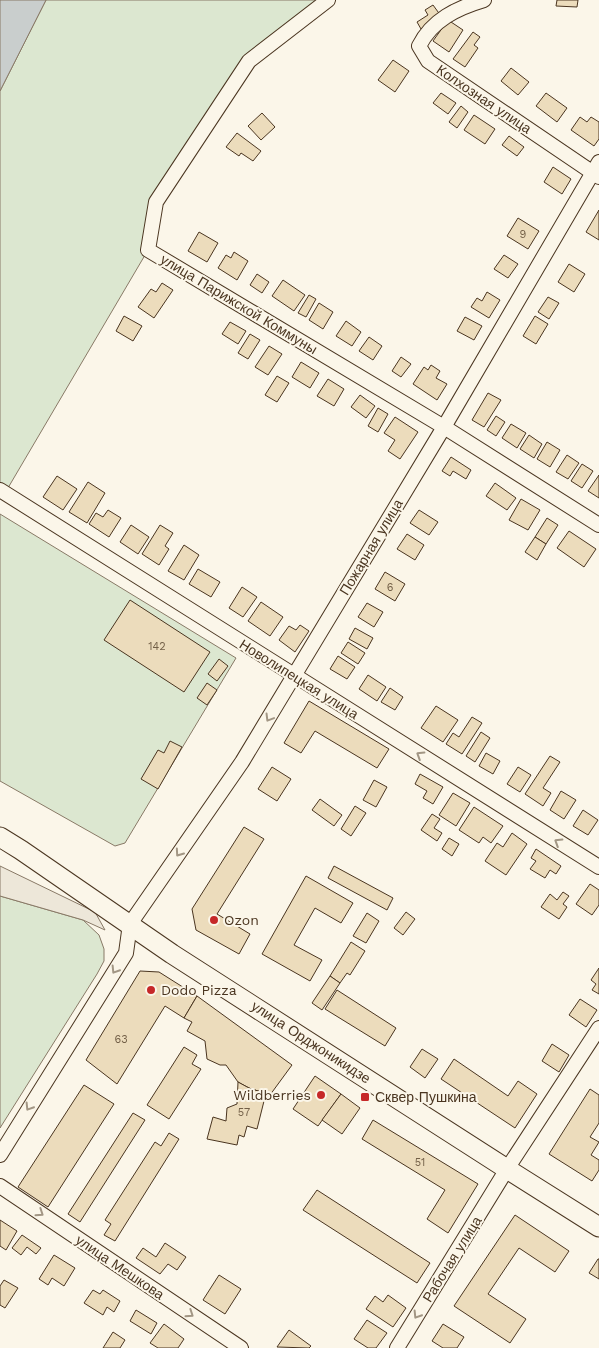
<svg xmlns="http://www.w3.org/2000/svg" width="599" height="1348" font-family="'Work Sans',sans-serif">
  <style>
    .green { fill: #dce7d0; stroke: #887966 }
    .parking { fill: #ede7d9; stroke: #887966 }
    .water { fill: #c9cecd; stroke: #887966 }
    .building { fill: #ecdcbc; stroke: #4a3520 }
    .lines { fill: none; stroke-linecap: round; stroke-linejoin: round }
    .minor-casing { stroke: #4a3520; stroke-width: 16 }
    .major-casing { stroke: #4a3520; stroke-width: 21 }
    .minor { stroke: #fbf6e9; stroke-width: 14 }
    .major { stroke: #fbf6e9; stroke-width: 19 }
    .oneway { stroke: #a29684 }
    .poi-dot { fill: #c62828; stroke: #fbf6e9; stroke-width: 2 }
    .labels { text-anchor: middle; dominant-baseline: central; stroke-width: 4; stroke-linejoin: round; paint-order: stroke }
    .number-label { font-size: 11px; fill: #725f47 }
    .street-label { font-size: 14px; fill: #4a3520; stroke: #fbf6e9 }
    .poi-label { font-size: 14px; fill: #4a3520; stroke: #fbf6e9; text-anchor: start }
  </style>
  <rect width="100%" height="100%" fill="#fbf6e9"/>
  <g class="green">
    <path d="M46 0H328L249 61 156 202 148 250 5 493 0 490V91Z"/>
    <path d="M0 514 236 658 125 843 115 846 0 781Z"/>
    <path d="M0 896 83 920 99 935 104 949V961L97 974 0 1128Z"/>
  </g>
  <path class="parking" d="M0 866 95 912 105 930 83 920 0 896Z"/>
  <path class="water" d="M0 0H46L0 91Z"/>
  <g class="building">
    <path d="M557 0H578L577 7 556 6Z"/>
    <path d="M433 5 441 16 421 29 417 22 428 15 425 10Z"/>
    <path d="M448 20 463 30 449 52 433 41Z"/>
    <path d="M473 32 480 37 474 45 478 48 465 67 453 59Z"/>
    <path d="M393 60 409 71 395 92 378 80Z"/>
    <path d="M511 68 529 82 518 95 501 81Z"/>
    <path d="M441 93 456 103 448 114 433 103Z"/>
    <path d="M546 93 567 108 557 122 536 106Z"/>
    <path d="M461 106 468 112 457 128 449 122Z"/>
    <path d="M262 113 275 127 261 140 248 126Z"/>
    <path d="M474 115 495 129 485 144 464 130Z"/>
    <path d="M580 117 587 122 591 117 599 122V139L594 146 571 130Z"/>
    <path d="M237 133 261 151 253 161 241 153 239 156 226 147Z"/>
    <path d="M509 136 524 147 517 156 502 145Z"/>
    <path d="M553 167 571 179 562 194 544 182Z"/>
    <path d="M599 210V240L586 232Z"/>
    <path d="M518 218 539 231 528 249 507 236Z"/>
    <path d="M199 232 218 243 207 262 188 251Z"/>
    <path d="M234 252 248 261 237 280 218 268 226 255 231 258Z"/>
    <path d="M504 255 518 264 508 278 494 269Z"/>
    <path d="M569 264 585 274 574 292 558 282Z"/>
    <path d="M257 274 269 282 262 293 250 285Z"/>
    <path d="M283 280 305 295 294 311 272 296Z"/>
    <path d="M162 283 173 290 154 318 138 307 151 289 156 292Z"/>
    <path d="M487 292 500 300 489 318 471 307 477 298 482 301Z"/>
    <path d="M309 295 316 299 306 317 298 313Z"/>
    <path d="M548 297 559 303 549 319 538 312Z"/>
    <path d="M319 303 333 312 323 329 309 320Z"/>
    <path d="M124 316 142 326 133 341 116 331Z"/>
    <path d="M535 316 548 324 536 344 523 336Z"/>
    <path d="M465 317 482 326 474 340 457 331Z"/>
    <path d="M346 321 361 332 352 346 336 336Z"/>
    <path d="M230 322 246 331 238 344 222 334Z"/>
    <path d="M250 334 260 340 248 359 238 353Z"/>
    <path d="M369 337 382 346 373 360 359 351Z"/>
    <path d="M269 346 282 354 268 375 255 367Z"/>
    <path d="M401 357 411 364 401 377 392 371Z"/>
    <path d="M301 362 319 373 310 388 292 377Z"/>
    <path d="M431 365 440 371 436 378 447 384 437 400 413 384 424 367 428 370Z"/>
    <path d="M277 376 289 383 277 402 265 395Z"/>
    <path d="M328 379 344 389 334 406 317 396Z"/>
    <path d="M488 393 501 400 484 427 472 420Z"/>
    <path d="M360 395 375 406 366 418 351 407Z"/>
    <path d="M378 408 388 414 378 432 368 426Z"/>
    <path d="M496 416 505 422 496 436 487 430Z"/>
    <path d="M395 417 418 432 400 459 388 451 395 440 384 433Z"/>
    <path d="M511 424 526 433 517 448 502 438Z"/>
    <path d="M529 435 542 444 534 458 520 449Z"/>
    <path d="M547 442 560 450 550 467 537 459Z"/>
    <path d="M567 455 579 463 568 479 556 472Z"/>
    <path d="M451 457 471 470 466 479 453 471 450 476 442 471Z"/>
    <path d="M582 464 593 471 582 488 571 481Z"/>
    <path d="M599 475V498L588 491Z"/>
    <path d="M57 476 77 489 63 510 43 497Z"/>
    <path d="M88 482 105 493 87 523 69 512Z"/>
    <path d="M495 483 516 498 507 510 486 496Z"/>
    <path d="M521 499 540 510 528 530 509 520Z"/>
    <path d="M108 510 121 518 109 537 89 524 96 513 103 517Z"/>
    <path d="M419 510 438 522 429 535 410 523Z"/>
    <path d="M547 518 558 525 546 544 535 537Z"/>
    <path d="M131 525 149 537 138 554 120 542Z"/>
    <path d="M160 525 173 533 165 546 169 549 159 565 142 554Z"/>
    <path d="M569 531 596 549 584 567 557 548Z"/>
    <path d="M407 534 424 545 415 560 397 549Z"/>
    <path d="M535 537 546 544 537 560 525 552Z"/>
    <path d="M184 545 199 555 184 580 168 571Z"/>
    <path d="M198 569 220 582 211 597 189 584Z"/>
    <path d="M385 572 405 584 395 601 375 589Z"/>
    <path d="M242 587 257 597 243 617 229 608Z"/>
    <path d="M130 600 210 652 184 692 104 640Z"/>
    <path d="M261 602 283 617 270 636 248 621Z"/>
    <path d="M367 603 383 612 374 627 358 617Z"/>
    <path d="M300 625 309 631 295 652 279 640 289 626 296 630Z"/>
    <path d="M355 628 373 638 367 649 349 639Z"/>
    <path d="M348 642 365 653 358 664 341 653Z"/>
    <path d="M338 656 355 667 347 679 330 669Z"/>
    <path d="M219 659 228 666 217 681 208 674Z"/>
    <path d="M368 675 386 687 377 701 359 689Z"/>
    <path d="M207 683 217 690 207 705 197 698Z"/>
    <path d="M390 688 403 697 395 710 381 702Z"/>
    <path d="M309 701 389 749 377 768 315 731 301 753 284 743Z"/>
    <path d="M436 706 458 720 443 742 421 728Z"/>
    <path d="M472 717 482 723 462 754 446 744 453 733 459 737Z"/>
    <path d="M481 732 490 738 475 762 466 756Z"/>
    <path d="M170 741 182 747 158 789 141 779 158 750 164 753Z"/>
    <path d="M486 753 500 761 493 774 479 766Z"/>
    <path d="M550 756 560 762 543 788 551 793 543 806 525 794Z"/>
    <path d="M272 767 291 779 277 801 258 789Z"/>
    <path d="M518 767 531 775 520 792 507 784Z"/>
    <path d="M420 774 443 787 433 804 423 798 427 791 415 784Z"/>
    <path d="M374 780 387 787 376 807 363 800Z"/>
    <path d="M561 791 576 800 564 819 550 810Z"/>
    <path d="M453 793 470 803 456 826 439 815Z"/>
    <path d="M320 799 342 815 334 826 312 810Z"/>
    <path d="M355 806 366 813 351 836 341 829Z"/>
    <path d="M474 807 503 826 491 843 483 837 479 843 459 830Z"/>
    <path d="M583 810 598 820 588 835 573 826Z"/>
    <path d="M432 814 440 819 434 828 442 833 437 841 421 830Z"/>
    <path d="M244 827 264 839 217 914 250 934 239 954 196 930 192 909Z"/>
    <path d="M512 833 527 844 506 875 485 861 497 843 503 847Z"/>
    <path d="M449 838 459 844 452 856 442 849Z"/>
    <path d="M536 849 561 866 556 874 550 870 545 878 530 869 536 861 531 858Z"/>
    <path d="M334 866 393 898 387 910 328 878Z"/>
    <path d="M306 876 353 903 341 923 315 908 294 945 322 960 310 981 262 954Z"/>
    <path d="M590 884 599 890V905L592 915 576 904Z"/>
    <path d="M563 892 569 896 563 904 567 907 559 919 541 907 550 894 557 900Z"/>
    <path d="M406 912 415 919 403 935 394 928Z"/>
    <path d="M367 913 379 921 366 943 353 936Z"/>
    <path d="M351 942 365 951 350 975 347 973 340 983 330 976Z"/>
    <path d="M599 968V994L592 990 596 984 591 980Z"/>
    <path d="M140 971 159 972 197 996 184 1018 165 1006 117 1084 86 1060Z"/>
    <path d="M330 976 340 983 322 1010 312 1003Z"/>
    <path d="M337 990 396 1028 385 1046 325 1009Z"/>
    <path d="M197 996 292 1065 270 1095 249 1088 238 1082 226 1065H220L207 1059 205 1041 187 1031 192 1022 184 1018Z"/>
    <path d="M580 999 597 1010 586 1027 569 1015Z"/>
    <path d="M552 1044 569 1055 559 1072 542 1061Z"/>
    <path d="M184 1047 197 1055 192 1064 201 1069 169 1119 147 1105Z"/>
    <path d="M422 1049 438 1059 425 1078 410 1067Z"/>
    <path d="M454 1059 508 1096 518 1081 537 1094 515 1128 441 1079Z"/>
    <path d="M315 1076 341 1094 318 1126 293 1109Z"/>
    <path d="M238 1082 249 1088 270 1095 265 1097 257 1129 247 1126 244 1137 239 1135 237 1145 207 1139 213 1117 226 1121 227 1108 237 1104Z"/>
    <path d="M84 1085 114 1104 48 1207 18 1187Z"/>
    <path d="M590 1089 599 1095V1123L590 1137 599 1142 591 1155 599 1160V1170L592 1181 549 1154Z"/>
    <path d="M341 1094 360 1108 342 1134 322 1120Z"/>
    <path d="M133 1113 145 1120 80 1222 68 1214Z"/>
    <path d="M373 1120 478 1184 448 1233 427 1219 445 1190 362 1139Z"/>
    <path d="M169 1133 179 1139 115 1241 104 1235 111 1224 105 1220 155 1142 161 1146Z"/>
    <path d="M317 1190 430 1263 417 1283 303 1210Z"/>
    <path d="M515 1215 569 1251 555 1272 519 1248 488 1294 526 1319 510 1343 454 1306Z"/>
    <path d="M0 1220 17 1231 6 1250 0 1246Z"/>
    <path d="M22 1235 41 1248 36 1254 27 1247 21 1255 12 1248Z"/>
    <path d="M165 1243 186 1257 177 1270 168 1264 160 1274 136 1258 143 1248 156 1257Z"/>
    <path d="M54 1255 75 1268 64 1286 52 1278 48 1285 39 1279Z"/>
    <path d="M598 1259H599V1279L589 1273Z"/>
    <path d="M219 1275 241 1289 225 1314 203 1300Z"/>
    <path d="M4 1280 18 1288 5 1308 0 1305V1286Z"/>
    <path d="M93 1290 100 1294 103 1290 120 1301 114 1312 107 1307 103 1315 84 1303Z"/>
    <path d="M388 1295 406 1308 393 1327 366 1309 375 1296 383 1302Z"/>
    <path d="M136 1310 157 1323 151 1334 130 1321Z"/>
    <path d="M367 1320 387 1333 376 1348H368L354 1339Z"/>
    <path d="M164 1324 184 1339 178 1348H158L150 1343Z"/>
    <path d="M443 1324 464 1337 457 1348H443L432 1341Z"/>
    <path d="M289 1330 311 1346 309 1348 277 1347Z"/>
    <path d="M113 1332 125 1340 120 1348H103Z"/>
  </g>
  <g class="lines">
    <g class="minor-casing">
      <g id="minor">
        <path d="M328 0 249 61 156 202 148 250 444 427 599 525"/>
        <path d="M484 0C457 8 432 20 419 46L428 61 599 177"/>
        <path d="M0 490 599 867"/>
        <path d="M0 1155 126 953 130 924 242 762 444 427 599 162"/>
        <path d="M0 1186 241 1348"/>
        <path d="M397 1348 507 1169 599 1028"/>
      </g>
    </g>
    <g class="major-casing">
      <path id="major" d="M0 837 21 850 172 954 507 1169 599 1227"/>
    </g>
    <use href="#minor" class="minor"/>
    <use href="#major" class="major"/>
  </g>
  <defs><path id="oneway-chevron" d="M-2-3.5L2.5 0L-2 3.5" fill="none" stroke-width="1.6" stroke-linecap="round" stroke-linejoin="round" transform="scale(1.25)"/></defs>
  <g class="oneway">
    <use href="#oneway-chevron" transform="translate(269 718) rotate(121)"/>
    <use href="#oneway-chevron" transform="translate(420 755) rotate(-148)"/>
    <use href="#oneway-chevron" transform="translate(558 842) rotate(-148)"/>
    <use href="#oneway-chevron" transform="translate(179 853) rotate(125)"/>
    <use href="#oneway-chevron" transform="translate(115 970) rotate(122)"/>
    <use href="#oneway-chevron" transform="translate(29 1107) rotate(122)"/>
    <use href="#oneway-chevron" transform="translate(40 1213) rotate(34)"/>
    <use href="#oneway-chevron" transform="translate(190 1314) rotate(34)"/>
    <use href="#oneway-chevron" transform="translate(417 1315) rotate(122)"/>
  </g>
  <g class="poi-dot">
    <circle cx="214" cy="920" r="5"/>
    <circle cx="151" cy="990" r="5"/>
    <circle cx="321" cy="1095" r="5"/>
    <rect x="360" y="1092" width="10" height="10" rx="2.5"/>
  </g>
  <g class="labels">
    <g class="number-label">
      <text x="523" y="234">9</text>
      <text x="390" y="587">6</text>
      <text x="157" y="646">142</text>
      <text x="121" y="1039">63</text>
      <text x="244" y="1112">57</text>
      <text x="420" y="1162">51</text>
    </g>
    <g class="street-label">
      <text transform="translate(484 99) rotate(34)">Колхозная улица</text>
      <text transform="translate(239 304) rotate(31)">улица Парижской Коммуны</text>
      <text transform="translate(371 547) rotate(-59)">Пожарная улица</text>
      <text transform="translate(299 679) rotate(32)">Новолипецкая улица</text>
      <text transform="translate(311 1042) rotate(33)">улица Орджоникидзе</text>
      <text transform="translate(452 1259) rotate(-58)">Рабочая улица</text>
      <text transform="translate(120 1267) rotate(34)">улица Мешкова</text>
    </g>
    <g class="poi-label">
      <text x="224" y="920">Ozon</text>
      <text x="161" y="990">Dodo Pizza</text>
      <text x="311" y="1095" text-anchor="end">Wildberries</text>
      <text x="375" y="1097">Сквер Пушкина</text>
    </g>
  </g>
</svg>
